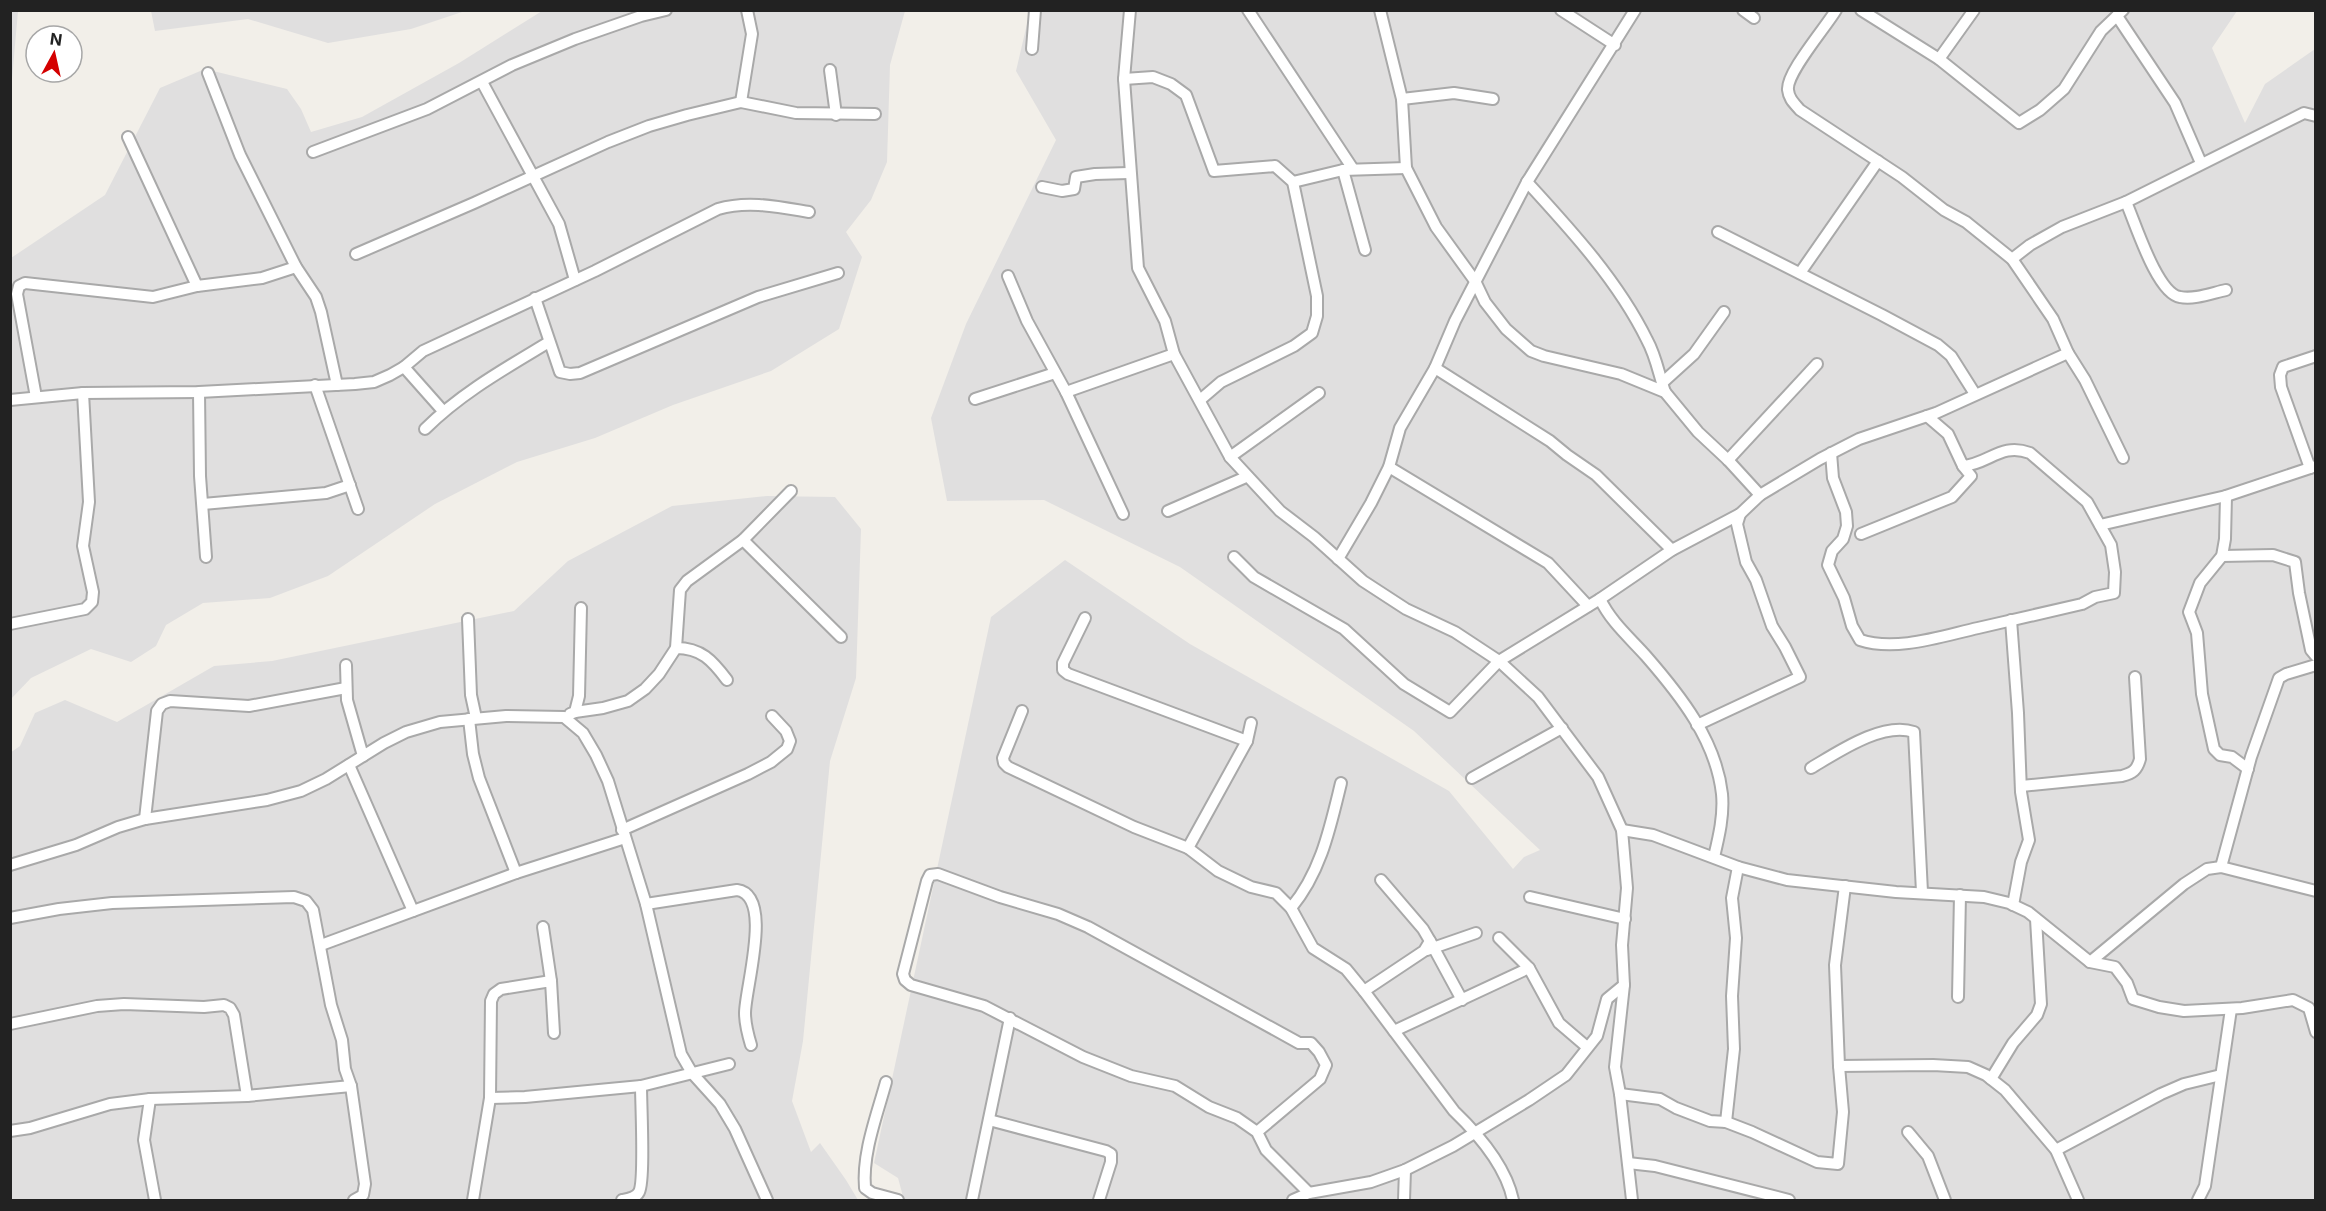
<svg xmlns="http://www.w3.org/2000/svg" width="2326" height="1211" font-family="Inter,sans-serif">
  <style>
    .residential { fill: #e0dfdf }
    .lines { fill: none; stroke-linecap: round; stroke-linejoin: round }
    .minor-casing { stroke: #a9a9a9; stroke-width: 14 }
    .minor { stroke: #fff; stroke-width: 10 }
  </style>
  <rect width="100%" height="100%" fill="#f2efe9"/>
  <g class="residential">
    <path d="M11 10 18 11 11 90 10 11Z"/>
    <path d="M151 11V10L465 11 411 29 328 43 248 19 155 31Z"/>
    <path d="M542 11H905L890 65 887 162 871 200 846 232 862 257 839 329 771 371 673 405 595 438 517 462 435 504 328 576 270 598 203 603 166 625 156 646 131 662 91 649 31 678 11 699V258L105 195 160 88 205 69 287 89 301 109 311 132 362 117 459 63Z"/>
    <path d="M1030 11H2237L2212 48 2245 123 2265 84 2315 49V1200H904L898 1178 874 1163 991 617 1065 560 1190 644 1449 791 1513 869 1524 857 1540 850 1414 731 1180 567 1044 500 947 501 931 418 966 324 1056 140 1016 71Z"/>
    <path d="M767 496 835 497 861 529 856 678 830 761 803 1041 792 1101 811 1152 820 1143 846 1180 858 1200H11L10 753 20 746 35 713 65 700 117 722 214 666 272 661 514 611 568 561 672 506Z"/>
  </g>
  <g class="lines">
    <g class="minor-casing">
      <g id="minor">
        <path d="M1130 10 1124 79 1138 268 1165 321 1174 354 1230 457 1280 511 1314 537 1363 581 1406 609 1455 632 1499 661 1538 697 1598 777 1622 830 1627 888 1622 945 1624 985 1607 999 1597 1036 1566 1075 1529 1100 1453 1146 1405 1170 1371 1182 1309 1193 1293 1200"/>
        <path d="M1248 10 1353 169"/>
        <path d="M1380 10 1402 99 1406 168 1436 227 1475 281 1485 302 1506 329 1531 351 1544 356 1621 374 1665 392 1698 432 1728 460 1760 495"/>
        <path d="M1561 10 1615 45"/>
        <path d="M1743 10 1754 18"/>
        <path d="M1836 10C1826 27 1786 73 1788 90 1789 99 1794 103 1800 110L1902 177 1944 210 1966 222 2012 259 2053 319 2068 353 2085 380 2123 458"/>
        <path d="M1861 10 1939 59 2019 123 2040 110 2064 89 2101 31 2123 10"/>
        <path d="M2117 16 2175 103 2201 163"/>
        <path d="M1032 49 1035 10"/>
        <path d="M1939 59 1974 10"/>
        <path d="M830 70 836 115"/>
        <path d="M208 73 240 155 296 267 316 297 321 312 337 385"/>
        <path d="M1124 79 1153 77 1171 84 1186 95 1214 171 1275 166 1293 182 1317 296V316L1312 333 1294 346 1221 382 1200 400"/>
        <path d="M482 82 559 224 575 280"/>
        <path d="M1402 99 1454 93 1493 99"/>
        <path d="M741 102 752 34 747 10"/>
        <path d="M128 137 197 286"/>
        <path d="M313 152 427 109 512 65 575 39 641 16 666 10"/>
        <path d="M1343 170 1365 250"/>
        <path d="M1293 182 1343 170 1406 168"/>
        <path d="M1527 182C1571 230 1618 281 1647 340 1656 356 1659 375 1665 392"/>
        <path d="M1042 187 1062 191 1074 189 1076 177 1095 174 1129 173"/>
        <path d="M2126 202C2135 222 2157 294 2180 297 2194 300 2212 293 2226 290"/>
        <path d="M1718 232 1882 315 1938 345 1951 356 1975 394"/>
        <path d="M356 254 474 203 608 142 649 126 687 115 741 102 796 113 875 114"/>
        <path d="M2012 259 2030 245 2062 227 2126 202 2304 113 2316 116"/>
        <path d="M1800 273 1878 161"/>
        <path d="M1008 276 1027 321 1066 392 1123 514"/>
        <path d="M535 298 560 372 570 374 580 373 758 297 838 273"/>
        <path d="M404 367 443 411"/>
        <path d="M1435 368 1550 441 1567 455 1596 475 1672 550"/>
        <path d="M1662 383 1694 354 1724 312"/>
        <path d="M315 385 358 509"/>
        <path d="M199 392 200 476 206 557"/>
        <path d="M1066 392 1174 354"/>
        <path d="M36 397 17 294 19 286 25 283 153 297 197 286 262 278 296 267"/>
        <path d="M975 399 1055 373"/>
        <path d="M10 400 83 393 199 392 355 384 374 382 390 375 404 367 423 351 595 271 718 209C748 200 779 207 809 212"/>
        <path d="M425 429C461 393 506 368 549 342"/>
        <path d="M1831 453 1833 478 1846 512 1847 526 1843 539 1832 551 1828 565 1844 598 1852 626 1860 640C1896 652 1942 636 1978 628 2013 620 2047 612 2082 604L2095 597 2114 593 2115 572 2111 545 2087 502 2030 453C2001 442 1989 464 1963 466L1948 434 1927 416"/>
        <path d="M1230 457 1319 393"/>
        <path d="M1728 460 1817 364"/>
        <path d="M1389 467 1548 563 1588 606"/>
        <path d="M2310 468 2281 387 2280 375 2283 367 2316 356"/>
        <path d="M2226 496 2225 539 2222 556 2200 583 2189 612 2197 633 2202 694 2214 749 2220 755 2232 757 2248 769"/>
        <path d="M203 504 326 493 350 485"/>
        <path d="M1168 511 1246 477"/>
        <path d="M2100 525 2226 496 2316 466"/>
        <path d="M1861 534 1952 497 1971 476 1963 466"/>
        <path d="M743 540 841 637"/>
        <path d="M2222 556 2273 555 2295 562 2299 593 2311 650 2316 656"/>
        <path d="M1234 557 1254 577 1344 629 1404 684 1450 712 1499 661 1600 599 1672 550 1740 514 1760 495 1820 459 1859 439 1936 413 2068 353"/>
        <path d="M1338 559 1371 503 1389 467 1400 428 1435 368 1455 321 1527 182 1635 10"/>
        <path d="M1600 599C1611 622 1629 637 1646 656 1680 695 1716 740 1722 794 1724 815 1719 836 1714 857"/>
        <path d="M1085 618 1063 663V670L1068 674 1247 741"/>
        <path d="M468 619 471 695 476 718"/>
        <path d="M2011 620 2018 713 2021 792 2029 840 2021 862 2013 905"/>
        <path d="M10 624 85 609 92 602 93 592 83 546 89 502 83 393"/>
        <path d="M676 648C701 648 712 660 727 680"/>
        <path d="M346 665 347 700 363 756"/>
        <path d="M1022 711 1003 758 1004 763 1008 767 1134 827 1188 848 1218 871 1251 887 1276 893 1291 908 1313 948 1346 969 1364 991 1454 1111C1478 1134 1506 1167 1513 1200"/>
        <path d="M575 712 603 708 628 701 645 689 659 674 676 648 680 590 687 581 743 540 791 491"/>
        <path d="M570 714 575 712 579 696 581 608"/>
        <path d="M469 719 473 754 479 778 516 873"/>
        <path d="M1697 725 1800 677 1785 647 1772 626 1756 580 1746 562 1737 524 1740 514"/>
        <path d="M349 765 413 911"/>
        <path d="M1811 768C1838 752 1883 721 1914 732L1922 892"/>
        <path d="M1472 778 1562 728"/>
        <path d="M2021 786 2122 776C2133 773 2137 770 2140 759L2135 677"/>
        <path d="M145 819 157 711 162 704 170 701 249 706 346 688"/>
        <path d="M622 830 748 774 771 762 787 749 790 741 786 731 772 716"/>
        <path d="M1622 830 1653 835 1738 867 1787 880 1896 892 1984 897 2009 903 2028 912 2090 962 2115 967 2127 983 2133 999 2159 1007 2184 1011 2242 1008 2293 1000 2309 1008 2316 1032"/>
        <path d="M1188 848 1247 741 1251 723"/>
        <path d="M10 865 76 845 118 827 145 819 267 800 301 791 326 779 384 743 406 732 440 722 506 716 564 717 583 733 596 755 608 781 646 904 681 1054 692 1073 720 1104 735 1129 767 1200"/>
        <path d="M2221 867 2251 757 2279 678 2286 674 2316 665"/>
        <path d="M1530 897 1625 919"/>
        <path d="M646 904 737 890C774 895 745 988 745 1013 745 1024 748 1035 751 1045"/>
        <path d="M1291 908C1321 872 1330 828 1341 783"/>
        <path d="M10 918 59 909 112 903 294 897 306 901 313 910 331 1005 342 1040 345 1069 351 1086 365 1184 363 1195 354 1200"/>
        <path d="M543 927 551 981"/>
        <path d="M1499 938 1529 968 1559 1023 1587 1047"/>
        <path d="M1430 941 1462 1000"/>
        <path d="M321 945 516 873 625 838"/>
        <path d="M1427 950 1476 933"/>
        <path d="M2090 962 2184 884 2207 869 2221 867 2316 891"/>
        <path d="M1624 985 1615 1067 1620 1094 1632 1200"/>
        <path d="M1364 991 1424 951 1430 941 1423 929 1381 880"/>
        <path d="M1958 997 1960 895"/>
        <path d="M10 1024 97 1006 124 1004 204 1007 224 1005 230 1008 234 1015 247 1096"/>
        <path d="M1394 1031 1529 968"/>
        <path d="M1839 1066 1933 1065 1968 1067 1986 1075 2005 1090 2056 1150 2078 1200"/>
        <path d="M1991 1079 2013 1043 2037 1015 2041 1004 2036 919"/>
        <path d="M886 1082C877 1115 862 1153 865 1188L872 1193 898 1200"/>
        <path d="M1620 1094 1660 1099 1676 1108 1710 1121 1726 1122 1752 1132 1817 1162 1838 1164 1843 1112 1839 1066 1835 965 1845 886"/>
        <path d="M490 1098 525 1097 641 1086 729 1064"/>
        <path d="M150 1099 144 1140 155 1200"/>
        <path d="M989 1120 1106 1151 1111 1154V1162L1099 1200"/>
        <path d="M1726 1122 1734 1049 1732 996 1736 938 1732 898 1738 867"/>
        <path d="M10 1131 30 1128 110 1104 150 1099 247 1096 351 1086"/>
        <path d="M1257 1132 1320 1079 1326 1065 1319 1052 1311 1043H1299L1088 927 1058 914 1000 897 938 874 930 875 927 881 903 974 905 980 911 985 984 1006 1083 1057 1131 1076 1175 1086 1209 1107 1237 1118 1257 1132 1266 1150 1309 1193"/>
        <path d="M1908 1132 1928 1156 1945 1200"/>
        <path d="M2056 1150 2161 1094 2184 1084 2221 1075"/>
        <path d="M1628 1163 1655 1166 1789 1200"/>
        <path d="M473 1200 490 1098 491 1001 494 994 501 989 551 981 554 1033"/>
        <path d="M622 1200C628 1199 636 1198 639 1192 645 1181 641 1104 641 1086"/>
        <path d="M972 1200 1010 1018"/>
        <path d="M1404 1200 1405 1170"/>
        <path d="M2198 1200 2205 1186 2231 1009"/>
      </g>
    </g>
    <use href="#minor" class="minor"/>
  </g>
  <rect width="2326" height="1211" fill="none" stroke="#222222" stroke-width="24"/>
  <g transform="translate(54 54) rotate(8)"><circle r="28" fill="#ffffff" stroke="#a7a7a7" stroke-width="1.5"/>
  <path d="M0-4.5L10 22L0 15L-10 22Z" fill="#d40000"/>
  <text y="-9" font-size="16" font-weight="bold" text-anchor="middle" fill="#222222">N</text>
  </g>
</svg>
